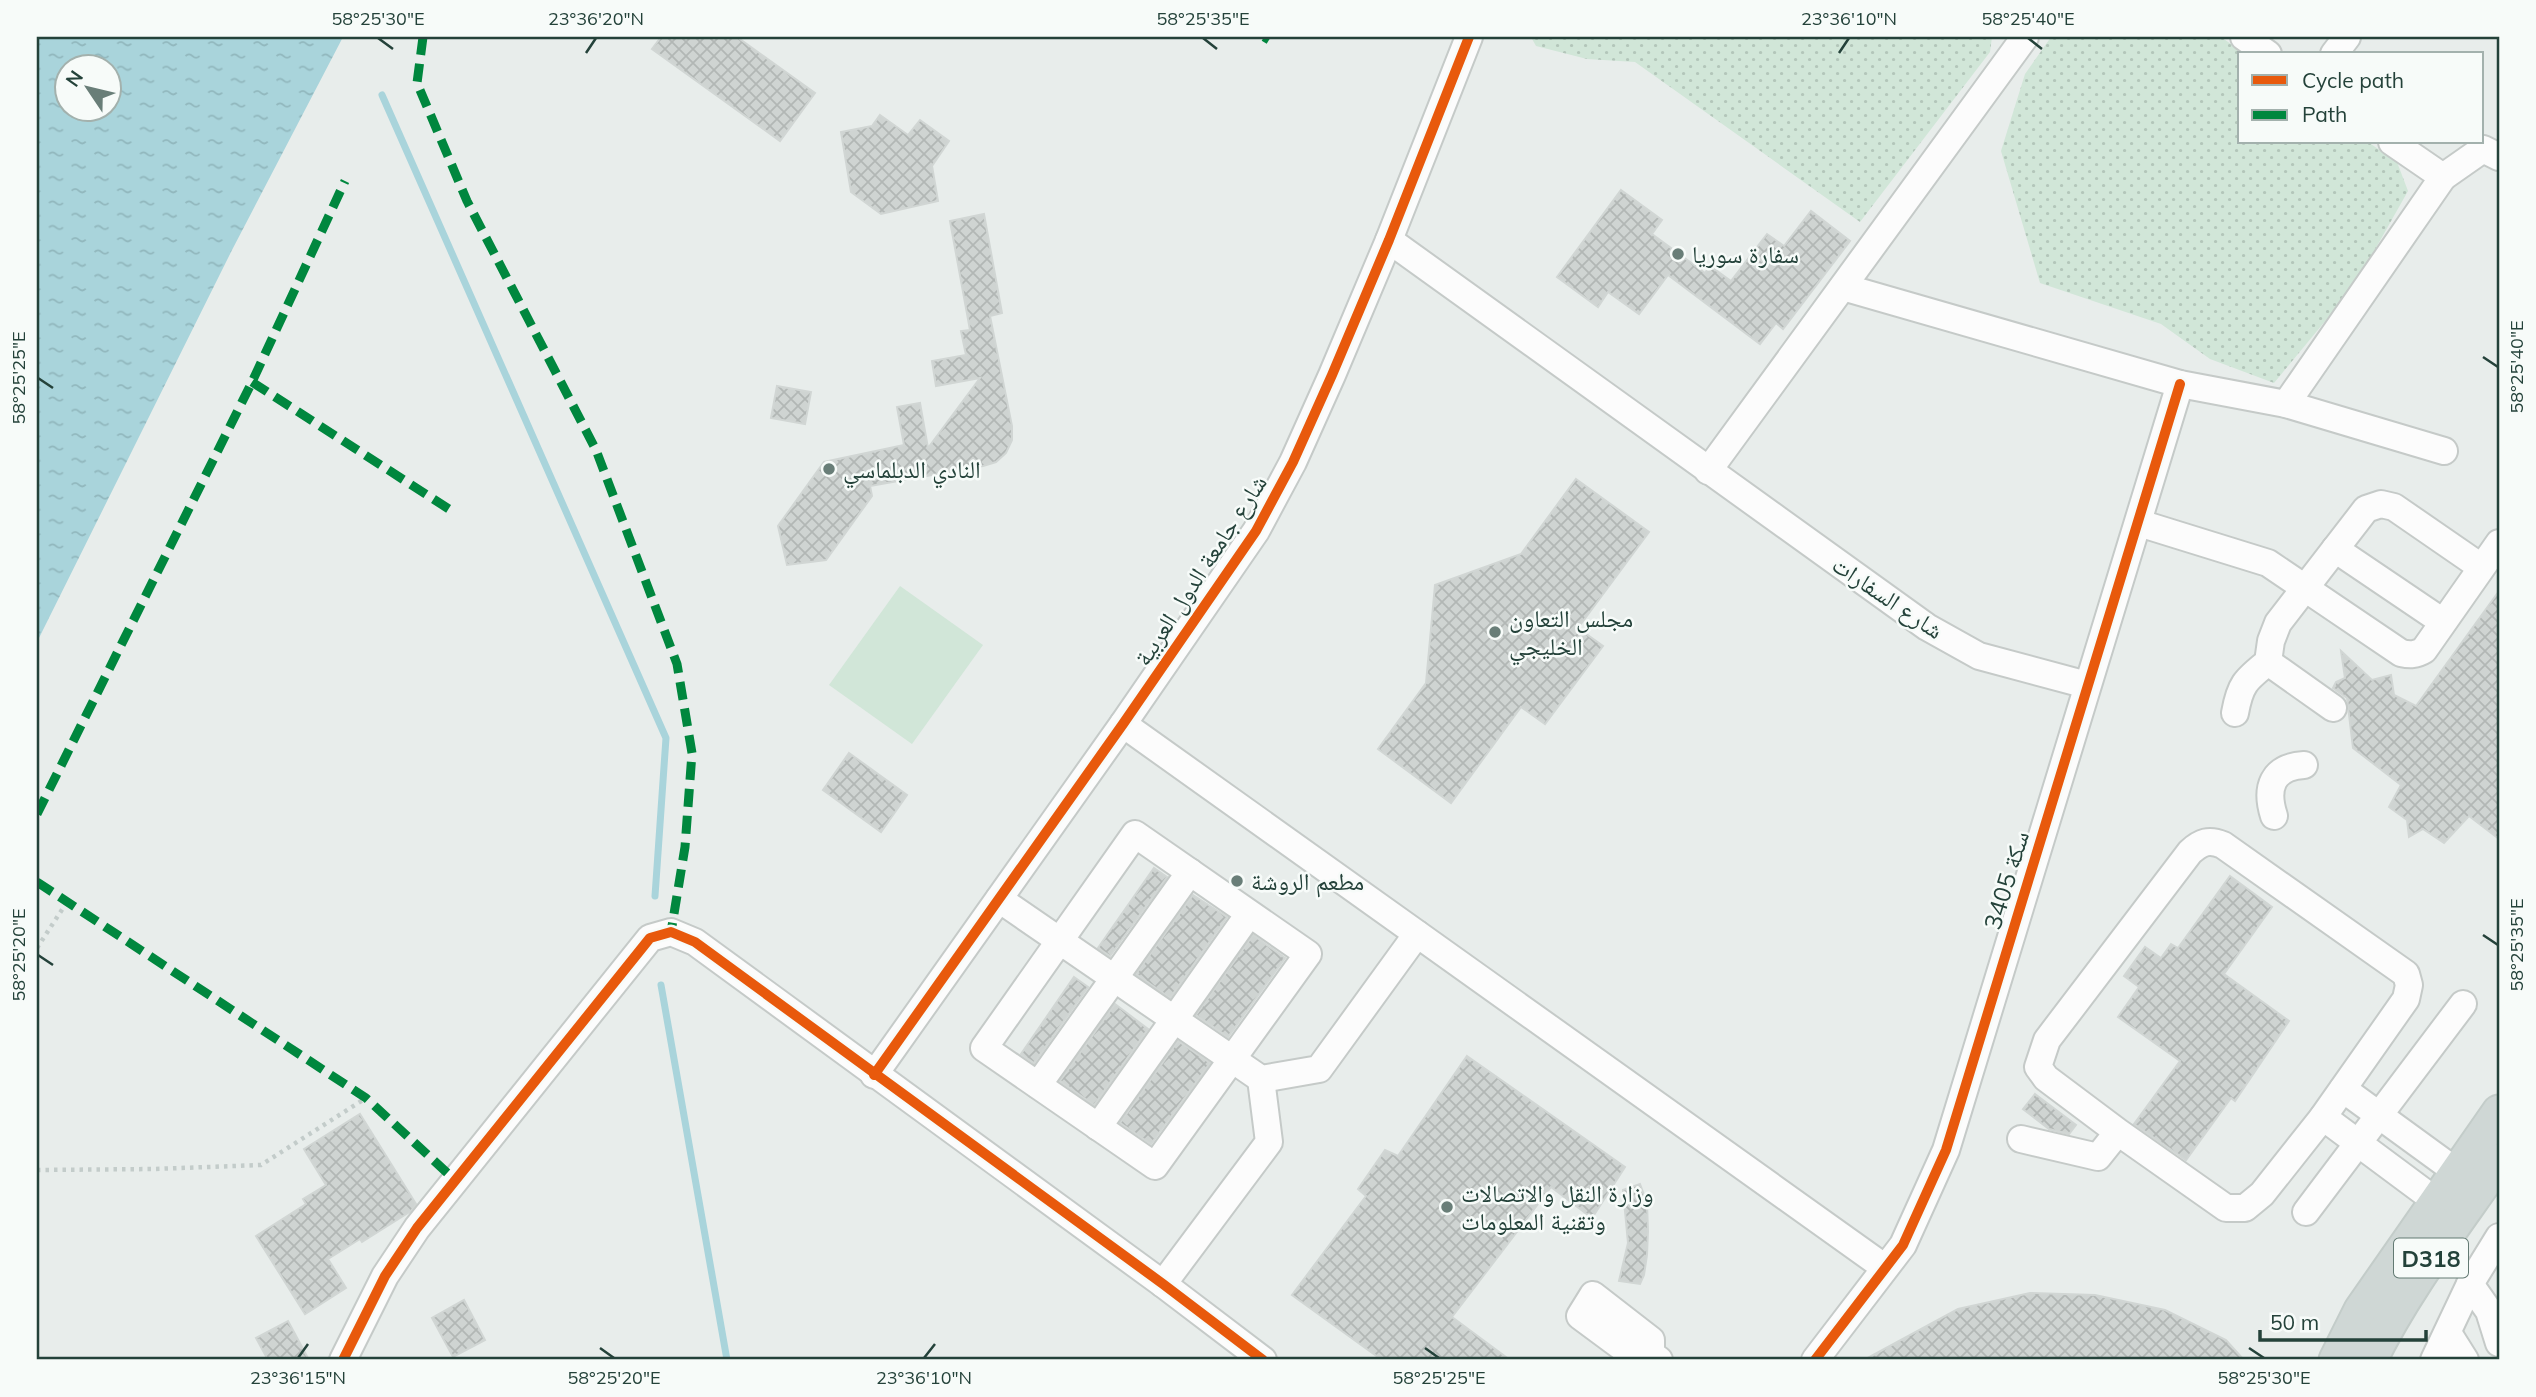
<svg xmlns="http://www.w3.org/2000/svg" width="2536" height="1397" font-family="Mulish,'Noto Naskh Arabic',sans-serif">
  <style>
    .grass { fill: url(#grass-dots) }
    .pitch { fill: #d1e6d8 }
    .water { fill: url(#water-ripples); fill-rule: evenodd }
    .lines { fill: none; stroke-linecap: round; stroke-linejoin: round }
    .stream { stroke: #a9d4db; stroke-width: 7 }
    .building { fill: url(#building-cross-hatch); stroke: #d1d6d4; stroke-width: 2 }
    .minor-casing { stroke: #c5cac8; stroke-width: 30 }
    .major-casing { stroke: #c3ccc9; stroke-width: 37 }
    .path { stroke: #c3ccca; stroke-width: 4.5; stroke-dasharray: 3.5 5; stroke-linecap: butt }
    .minor { stroke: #fcfcfc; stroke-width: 26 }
    .major { stroke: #cfd7d5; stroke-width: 33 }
    .quiet { stroke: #00873e; stroke-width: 9; stroke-dasharray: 18 9; stroke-linecap: butt }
    .cycleway-casing { stroke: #f7fbf9; stroke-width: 15 }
    .cycleway { stroke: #e8590c; stroke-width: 10 }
    .ticks { fill: none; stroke: #24423a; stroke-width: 2.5 }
    .poi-dot { fill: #697e78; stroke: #f7fbf9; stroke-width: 2.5 }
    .labels { text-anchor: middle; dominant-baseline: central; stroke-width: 5; stroke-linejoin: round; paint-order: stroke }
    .shield { fill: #f7fbf9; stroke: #637a73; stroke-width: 2 }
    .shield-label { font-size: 23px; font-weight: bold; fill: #24423a }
    .poi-label { font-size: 24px; fill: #24423a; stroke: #f7fbf9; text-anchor: start }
    .street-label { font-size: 24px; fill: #24423a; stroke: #f7fbf9 }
    .neatline { fill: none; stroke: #24423a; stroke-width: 2.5 }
    .ticks-label { font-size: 18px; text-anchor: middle; fill: #24423a }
  </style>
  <defs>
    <pattern id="grass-dots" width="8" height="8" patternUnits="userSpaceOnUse" patternTransform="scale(1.75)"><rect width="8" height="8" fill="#d1e6d8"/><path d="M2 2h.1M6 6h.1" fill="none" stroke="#b3c6ba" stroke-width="1.8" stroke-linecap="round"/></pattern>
    <pattern id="water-ripples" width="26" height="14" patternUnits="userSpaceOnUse" patternTransform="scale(1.75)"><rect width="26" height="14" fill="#a9d4db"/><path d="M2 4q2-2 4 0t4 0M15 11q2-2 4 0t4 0" fill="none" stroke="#91b7bd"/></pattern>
    <pattern id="building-cross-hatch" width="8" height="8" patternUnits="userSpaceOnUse" patternTransform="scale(1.75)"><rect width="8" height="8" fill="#cfd4d2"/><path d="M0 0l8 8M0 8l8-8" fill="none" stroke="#b2b7b5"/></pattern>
  </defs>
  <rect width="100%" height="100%" fill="#e8edeb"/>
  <g class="grass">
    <path d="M1531 37H1992L1990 52 1860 222 1635 62 1587 59 1536 46Z"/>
    <path d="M2051 37H2221L2245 54H2240V142H2368L2397 162 2408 191 2355 285 2274 383 2210 359 2161 324 2040 283 2001 151 2025 74Z"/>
  </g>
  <path class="pitch" d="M900 586 983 645 912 744 829 685Z"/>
  <path class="water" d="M37 37H343L232 250 37 642ZM66 66H108V108H66Z"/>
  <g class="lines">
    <g class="stream">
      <path d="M382 95 666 738 655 896"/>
      <path d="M661 985 727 1360"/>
    </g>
  </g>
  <g class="building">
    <path d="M661 37H737L815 93 780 141 652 49Z"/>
    <path d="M880 115 908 135 920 120 949 141 932 166 938 201 881 214 851 192 841 132 872 126Z"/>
    <path d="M1621 190 1662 220 1652 234 1705 273 1710 266 1731 281 1767 234 1784 246 1811 211 1850 241 1783 329 1776 323 1760 344 1668 275 1639 314 1608 292 1598 307 1557 277Z"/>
    <path d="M984 214 1002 313 990 316 1012 426V440L1006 453 996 462 983 466 870 486 872 496 826 560 787 565 778 526 824 462 904 445 897 407 920 403 928 448 980 378 936 386 932 361 966 355 961 331 970 330 950 221Z"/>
    <path d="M777 386 811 392 805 424 771 418Z"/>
    <path d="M1576 479 1649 532 1578 628 1603 646 1545 724 1521 707 1451 803 1378 749 1426 683 1435 585 1521 554Z"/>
    <path d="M2499 591V839L2469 816 2444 843 2423 829 2409 837 2407 820 2389 807 2401 785 2353 748 2347 698 2333 688 2336 682 2345 678 2341 651 2372 680 2391 675 2394 695 2416 706Z"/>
    <path d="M849 753 907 795 881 832 823 790Z"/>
    <path d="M1154 868 1167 877 1110 956 1098 948Z"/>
    <path d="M2230 876 2272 907 2224 974 2289 1021 2235 1101 2231 1098 2186 1160 2134 1124 2180 1061 2118 1017 2139 987 2124 976 2145 947 2161 958 2171 944 2178 948Z"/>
    <path d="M1193 895 1227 917 1170 998 1136 974Z"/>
    <path d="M1253 935 1285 958 1228 1037 1196 1015Z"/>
    <path d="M1074 977 1088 987 1034 1063 1021 1054Z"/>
    <path d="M1115 1004 1148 1029 1094 1105 1060 1081Z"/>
    <path d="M1178 1041 1210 1063 1151 1144 1120 1123Z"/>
    <path d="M1467 1056 1625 1167 1592 1218 1551 1187 1452 1317 1510 1360H1382L1292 1295 1366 1196 1358 1189 1385 1150 1398 1156Z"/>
    <path d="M2035 1094 2076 1125 2069 1134 2049 1129 2023 1109Z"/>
    <path d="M360 1114 416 1204 411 1211 362 1242 360 1239 328 1259 346 1288 305 1314 256 1236 306 1204 303 1199 326 1185 304 1149Z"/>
    <path d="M1640 1184 1647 1203 1648 1231 1647 1255 1644 1275 1640 1284 1619 1281 1628 1243 1623 1190Z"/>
    <path d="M2030 1293 2095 1295 2165 1310 2226 1340 2244 1360H1864L1958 1309Z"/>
    <path d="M464 1300 485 1340 453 1357 432 1318Z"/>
    <path d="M288 1321 309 1360H268L256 1338Z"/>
  </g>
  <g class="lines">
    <g class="minor-casing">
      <g id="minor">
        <path d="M2244 37 2268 54"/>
        <path d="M2334 54 2347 37"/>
        <path d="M2443 177 2483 149 2499 157"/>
        <path d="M1389 240 1927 627 1979 656 2087 685"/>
        <path d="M1843 287 2180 384 2286 404 2444 451"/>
        <path d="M2286 404 2443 177 2392 142"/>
        <path d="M1708 471 2025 37"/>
        <path d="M2139 523 2268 563 2401 653C2410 655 2416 655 2424 650L2499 543"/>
        <path d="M2335 549 2443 622"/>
        <path d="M2268 662 2333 708"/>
        <path d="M2235 713C2240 685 2245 680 2268 662L2271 641 2278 623 2366 509 2381 504 2394 507 2481 567"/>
        <path d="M1123 724 1884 1267"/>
        <path d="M2274 816C2265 788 2272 767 2304 765"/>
        <path d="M1135 834 1308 954 1155 1166 984 1048Z"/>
        <path d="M999 899 1261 1079 1319 1069 1417 934"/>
        <path d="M874 1075 1123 724 1256 531 1293 462 1332 375 1389 240 1469 37"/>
        <path d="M1038 1085 1190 872"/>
        <path d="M2343 1089 2457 1172"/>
        <path d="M2323 1117 2436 1201"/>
        <path d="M1098 1127 1249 914"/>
        <path d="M2021 1139 2098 1157 2118 1132 2226 1208H2245L2262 1194 2323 1117 2406 999 2409 985 2406 974 2223 845C2209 839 2201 842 2190 852L2047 1040 2038 1067 2046 1078 2118 1132"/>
        <path d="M2306 1212 2463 1004"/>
        <path d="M1163 1284 1269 1142 1261 1079"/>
        <path d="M2470 1284 2489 1311 2499 1343"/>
        <path d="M2448 1333 2465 1360"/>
        <path d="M1651 1354V1340L1593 1295 1580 1316 1634 1356 1651 1354 1659 1360"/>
        <path d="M343 1360 385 1276 417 1228 650 938 671 932 695 942 1163 1284 1263 1360"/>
        <path d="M1815 1360 1903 1245 1946 1150 2180 384"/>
        <path d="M2434 1360 2470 1284 2499 1237"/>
      </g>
    </g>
    <g class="major-casing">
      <g id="major">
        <path d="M2336 1360 2361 1310 2499 1112"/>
        <path d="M2370 1360C2405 1289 2454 1226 2499 1161"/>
      </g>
    </g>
    <g class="path">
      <path d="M37 948 67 902"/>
      <path d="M37 1170 154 1169 261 1165 366 1098"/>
    </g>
    <use href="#minor" class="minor"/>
    <use href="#major" class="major"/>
    <g class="quiet">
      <path d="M423 37 417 83 467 201 596 450 677 664 692 753 685 847 671 932"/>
      <path d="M1264 37 1269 40"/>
      <path d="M252 382 455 513"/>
      <path d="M37 814 252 382 345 181"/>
      <path d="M37 882 366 1098 456 1181"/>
    </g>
    <g class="cycleway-casing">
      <g id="cycleway">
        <path d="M874 1075 1123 724 1256 531 1293 462 1332 375 1389 240 1469 37"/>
        <path d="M343 1360 385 1276 417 1228 650 938 671 932 695 942 1163 1284 1263 1360"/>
        <path d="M1815 1360 1903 1245 1946 1150 2180 384"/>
      </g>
    </g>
    <use href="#cycleway" class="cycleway"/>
  </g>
  <path class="ticks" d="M378 38 393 49M1203 38 1217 49M2028 38 2042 49M586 53 596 38M1839 53 1849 38M2483 357 2498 367M38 378 53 388M2483 935 2498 945M38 955 53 965M600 1348 614 1358M1425 1348 1439 1358M2249 1348 2264 1358M298 1358 308 1344M924 1358 935 1344"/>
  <g class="poi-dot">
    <circle cx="1678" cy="254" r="7"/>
    <circle cx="829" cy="469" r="7"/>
    <circle cx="1495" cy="632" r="7"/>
    <circle cx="1237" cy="881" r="7"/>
    <circle cx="1447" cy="1207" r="7"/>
  </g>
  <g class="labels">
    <rect class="shield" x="2394" y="1238.5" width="74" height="39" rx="5"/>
    <g class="shield-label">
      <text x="2431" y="1258">D318</text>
    </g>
    <g class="poi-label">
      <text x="1692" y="254">سفارة سوريا</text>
      <text x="843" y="469">النادي الدبلماسي</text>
      <text x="1509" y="618">مجلس التعاون<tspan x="1509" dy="28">الخليجي</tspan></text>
      <text x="1251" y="881">مطعم الروشة</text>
      <text x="1461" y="1193">وزارة النقل والاتصالات<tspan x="1461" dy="28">وتقنية المعلومات</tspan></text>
    </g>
    <g class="street-label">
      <text transform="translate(1200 570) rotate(-57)">شارع جامعة الدول العربية</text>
      <text transform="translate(1888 597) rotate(34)">شارع السفارات</text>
      <text transform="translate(2006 880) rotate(-73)">سكة 3405</text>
    </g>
  </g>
  <rect width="2536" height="1397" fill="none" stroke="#f7fbf9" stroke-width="77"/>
  <rect x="2238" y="52" width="245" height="91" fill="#f7fbf9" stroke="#a3b1ad" stroke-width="2"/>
  <rect x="2252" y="75" width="35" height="10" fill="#e8590c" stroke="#a3b1ad" stroke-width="2"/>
  <text x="2302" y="88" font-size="21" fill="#24423a">Cycle path</text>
  <rect x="2252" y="110" width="35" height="10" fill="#00873e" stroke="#a3b1ad" stroke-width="2"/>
  <text x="2302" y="122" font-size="21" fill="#24423a">Path</text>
  <g transform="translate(88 88) rotate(305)"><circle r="33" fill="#f7fbf9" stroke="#a3b1ad" stroke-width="2"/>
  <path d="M0-5L12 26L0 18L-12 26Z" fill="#697e78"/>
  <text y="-10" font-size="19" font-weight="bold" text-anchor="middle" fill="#24423a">N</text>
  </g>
  <path d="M2260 1330v10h166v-10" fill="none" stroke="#24423a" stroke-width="3.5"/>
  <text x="2270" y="1330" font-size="21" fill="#24423a" stroke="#f7fbf9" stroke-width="5" paint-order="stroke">50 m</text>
  <rect x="38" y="38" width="2460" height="1320" class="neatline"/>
  <g class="ticks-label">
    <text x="378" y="25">58°25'30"E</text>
    <text x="596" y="25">23°36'20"N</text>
    <text x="1203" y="25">58°25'35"E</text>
    <text x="1849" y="25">23°36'10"N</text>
    <text x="2028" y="25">58°25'40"E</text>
    <text transform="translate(2517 367) rotate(-90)" y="6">58°25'40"E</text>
    <text transform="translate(19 378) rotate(-90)" y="6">58°25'25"E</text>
    <text transform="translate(2517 945) rotate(-90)" y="6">58°25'35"E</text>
    <text transform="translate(19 955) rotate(-90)" y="6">58°25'20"E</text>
    <text x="298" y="1384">23°36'15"N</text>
    <text x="614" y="1384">58°25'20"E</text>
    <text x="924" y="1384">23°36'10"N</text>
    <text x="1439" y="1384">58°25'25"E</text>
    <text x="2264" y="1384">58°25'30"E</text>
  </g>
</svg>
